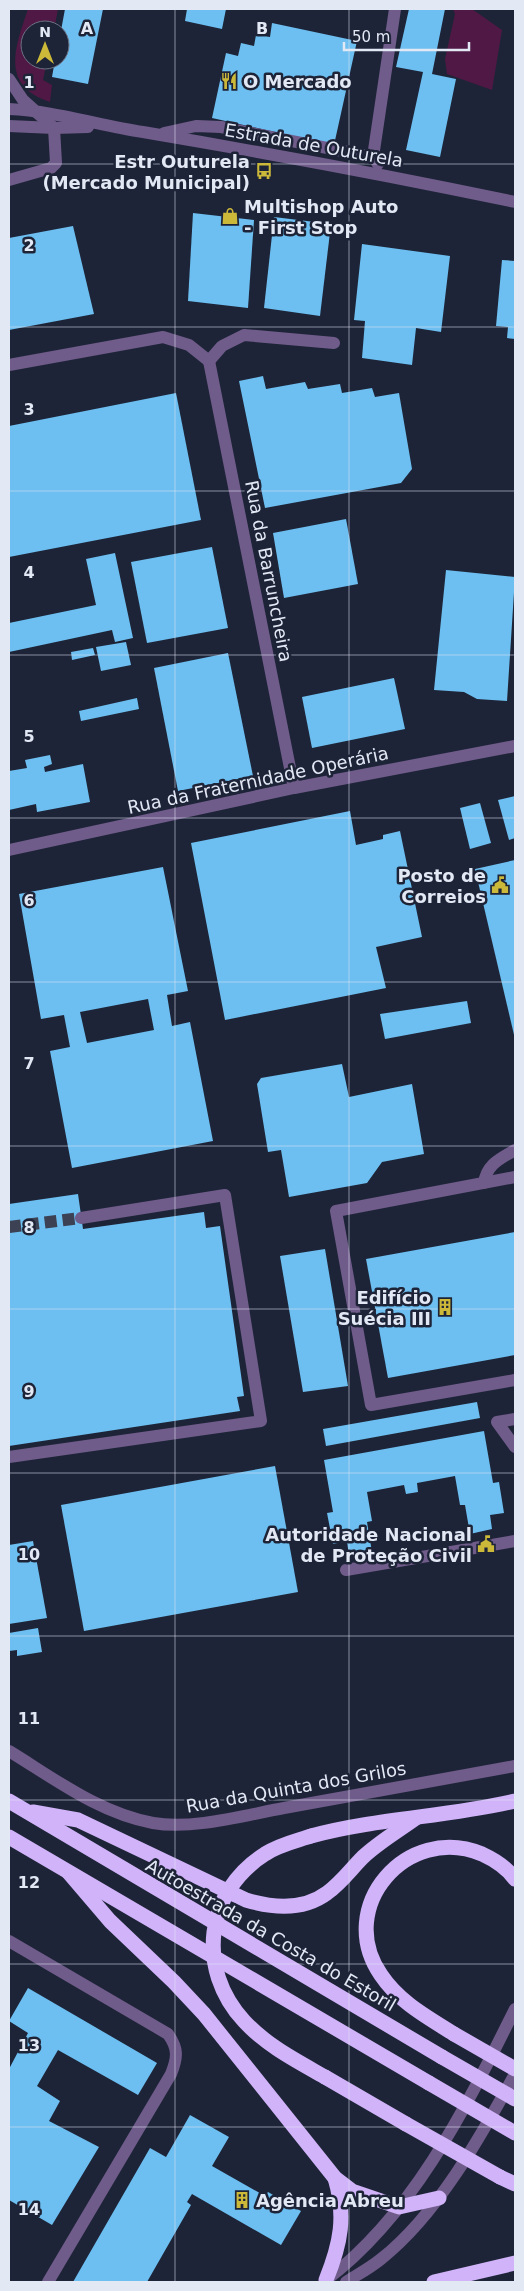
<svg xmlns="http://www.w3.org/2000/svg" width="524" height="2291" font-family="'DejaVu Sans',sans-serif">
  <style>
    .green { fill: #501844 }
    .building { fill: #6cbff0; fill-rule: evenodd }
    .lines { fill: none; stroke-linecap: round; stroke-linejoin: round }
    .minor-tunnel { stroke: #3c4154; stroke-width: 12; stroke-dasharray: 12 6; stroke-linecap: butt }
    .minor { stroke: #705c8a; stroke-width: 12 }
    .highway { stroke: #d0b3f8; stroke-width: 15 }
    .highway-bridge { stroke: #d0b3f8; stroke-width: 15 }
    .grid { fill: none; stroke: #e3e8f5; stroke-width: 1; stroke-opacity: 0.55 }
    .labels { text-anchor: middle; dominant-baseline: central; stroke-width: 5; stroke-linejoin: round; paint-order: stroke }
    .poi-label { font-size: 18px; font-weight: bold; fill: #e3e8f5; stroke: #1e2438; text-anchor: end }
    .street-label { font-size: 18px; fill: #e3e8f5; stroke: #1e2438 }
    .grid-label { font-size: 16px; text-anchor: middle; font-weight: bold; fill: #e3e8f5; stroke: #1e2438; stroke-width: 5; stroke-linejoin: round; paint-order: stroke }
  </style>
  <rect width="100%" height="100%" fill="#1e2438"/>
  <g class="green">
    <path d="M28 9H58L54 30H30V60H47L43 80 52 85 50 102C0 85 15 48 28 9Z"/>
    <path d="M453 9H472L502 30 492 90 447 74 445 59 455 14Z"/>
  </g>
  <g class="building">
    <path d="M65 9H103L88 84 52 77 55 60H60V36Z"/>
    <path d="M187 9H226L222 29 185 21Z"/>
    <path d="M409 9H445L432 74 456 79 440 157 406 150 423 72 396 67Z"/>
    <path d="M272 23 357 41 334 145 212 118 226 53 238 56 241 43 254 46 256 35 270 37Z"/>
    <path d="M193 213 254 220 248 308 188 301Z"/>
    <path d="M274 217 331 224 320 316 264 308Z"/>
    <path d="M73 226 94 314 9 330V238Z"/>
    <path d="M362 244 450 256 441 332 416 328 412 365 362 358 365 321 354 320Z"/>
    <path d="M502 260 515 261V339L507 338 508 327 496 326Z"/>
    <path d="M263 376 266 389 305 382 308 389 340 384 342 393 372 388 375 397 399 393 412 469 401 483 265 508 239 381Z"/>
    <path d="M176 393 201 520 9 557V426Z"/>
    <path d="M346 519 358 584 284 598 273 533Z"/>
    <path d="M212 547 228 628 147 643 131 562Z"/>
    <path d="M115 553 133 638 115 642 112 630 9 652V623L96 605 86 559Z"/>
    <path d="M446 570 515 577 507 701 477 699 464 692 434 690Z"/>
    <path d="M126 642 131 665 101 671 96 647Z"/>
    <path d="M93 648 95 655 72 660 71 652Z"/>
    <path d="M228 653 253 776 178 791 154 668Z"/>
    <path d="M394 678 405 729 312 748 302 697Z"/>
    <path d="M137 698 139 709 81 721 79 711Z"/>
    <path d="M50 755 52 764 44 767 45 772 83 764 90 802 37 812 36 804 9 810V771L27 768 25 760Z"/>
    <path d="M515 796V838L509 840 498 800Z"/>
    <path d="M480 803 491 843 470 849 460 808Z"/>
    <path d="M350 811 356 845 383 839V835L400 831 422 937 376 947 386 988 225 1020 191 843Z"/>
    <path d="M515 860V1039L475 869Z"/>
    <path d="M163 867 188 991 167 995 172 1026 190 1022 213 1141 72 1168 50 1051 70 1047 64 1015 41 1019 19 894ZM148 999 154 1030 87 1043 80 1012Z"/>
    <path d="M467 1001 471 1023 385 1039 380 1014Z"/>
    <path d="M342 1064 349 1097 412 1084 424 1154 382 1162 367 1183 289 1197 281 1150 268 1152 257 1084 261 1078Z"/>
    <path d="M78 1194 83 1229 204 1212 206 1228 220 1226 244 1396 237 1397 240 1411 9 1446V1204Z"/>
    <path d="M515 1232V1355L388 1378 366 1259Z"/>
    <path d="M325 1249 348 1386 303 1392 280 1256Z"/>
    <path d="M477 1402 480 1418 326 1446 323 1429Z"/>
    <path d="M484 1431 493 1483 499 1482 504 1513 490 1515 492 1529 470 1534 465 1505H460L455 1476 417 1483 418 1492 406 1494 404 1485 367 1492 372 1521 367 1522 372 1552 349 1556 347 1541 333 1544 327 1513 333 1512 324 1460Z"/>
    <path d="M275 1466 298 1592 84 1631 61 1505Z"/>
    <path d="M33 1541 47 1618 9 1624V1545Z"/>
    <path d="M38 1628 42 1652 17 1656V1650L9 1651V1633Z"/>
    <path d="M28 1988 157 2063 138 2095 58 2050 37 2086 60 2101 49 2121 99 2147 52 2225 9 2200V2069L28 2033 9 2021Z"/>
    <path d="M190 2115 229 2137 212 2166 265 2196 268 2192 301 2211 281 2245 192 2194 187 2202 191 2205 147 2282H73L150 2148 166 2157Z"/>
  </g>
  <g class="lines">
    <path class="minor-tunnel" d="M9 1227 81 1218"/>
    <g class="minor">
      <path d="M9 79 23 100 54 128 56 163 51 168 9 180"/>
      <path d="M9 109C54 111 98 125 143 132 267 153 391 176 515 202"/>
      <path d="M9 126 54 128 88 127"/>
      <path d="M164 133 196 126 221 127 373 157"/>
      <path d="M378 164 373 157 395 9"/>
      <path d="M209 361 294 788"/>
      <path d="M209 361 222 346 244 335 334 343"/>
      <path d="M9 365 163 337 189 345 209 361"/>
      <path d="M9 850 294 788 515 746"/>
      <path d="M515 1177 336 1211 371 1405 515 1380"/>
      <path d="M484 1183C487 1164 500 1159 515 1150"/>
      <path d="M515 1419 497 1422 515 1447"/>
      <path d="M9 1457 261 1421 225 1195 81 1218"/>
      <path d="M346 1570 515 1541"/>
      <path d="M9 1751C55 1779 99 1813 153 1823 193 1830 245 1815 284 1808 361 1794 438 1780 515 1766"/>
      <path d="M9 1941 168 2034C178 2048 178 2057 171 2074L48 2282"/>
      <path d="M325 2281C414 2214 466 2107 515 2009"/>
      <path d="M346 2282C357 2275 370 2268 381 2259 437 2215 481 2136 515 2074"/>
    </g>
    <g class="highway">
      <path d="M9 1801 442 2057"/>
      <path d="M33 1812 78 1820 246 1900C273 1908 303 1911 327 1893 341 1883 351 1869 363 1857 379 1842 398 1831 416 1818"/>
      <path d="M311 1836C378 1818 448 1817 515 1801"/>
      <path d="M9 1837 429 2083"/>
      <path d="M69 1873 110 1921 174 1982 204 2014 335 2178 352 2191 399 2207 439 2198"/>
      <path d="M454 2034C427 2017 399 2002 381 1975 334 1907 407 1823 482 1854 495 1860 507 1868 515 1879"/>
      <path d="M325 2077 406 2124"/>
      <path d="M500 2177 515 2184"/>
      <path d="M326 2280C341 2243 346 2216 335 2178"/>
      <path d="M434 2282 515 2263"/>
    </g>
    <g class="highway-bridge">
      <path d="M311 1836C296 1841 278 1845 265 1854 205 1892 196 1969 244 2021 267 2046 297 2061 325 2077"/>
      <path d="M454 2034 515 2069"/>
      <path d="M442 2057 515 2099"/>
      <path d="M429 2083 515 2133"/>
      <path d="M406 2124 500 2177"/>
    </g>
  </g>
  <path class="grid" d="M175 9V2282M349 9V2282M9 164H515M9 327H515M9 491H515M9 655H515M9 818H515M9 982H515M9 1146H515M9 1309H515M9 1473H515M9 1636H515M9 1800H515M9 1964H515M9 2127H515"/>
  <defs>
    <g id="restaurant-bare" transform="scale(1.35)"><path d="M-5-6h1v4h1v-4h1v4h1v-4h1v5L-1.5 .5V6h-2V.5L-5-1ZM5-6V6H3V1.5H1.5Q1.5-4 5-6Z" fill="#ccb939" stroke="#1e2438" stroke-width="2.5" paint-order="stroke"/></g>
    <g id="bus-bare" transform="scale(1.35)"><path d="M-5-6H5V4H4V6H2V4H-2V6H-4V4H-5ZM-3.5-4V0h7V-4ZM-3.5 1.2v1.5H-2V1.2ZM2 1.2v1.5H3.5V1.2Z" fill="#ccb939" stroke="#1e2438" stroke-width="2.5" paint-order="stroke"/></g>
    <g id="shop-bare" transform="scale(1.35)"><path d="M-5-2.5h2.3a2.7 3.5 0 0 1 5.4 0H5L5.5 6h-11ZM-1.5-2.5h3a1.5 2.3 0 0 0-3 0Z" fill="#ccb939" stroke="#1e2438" stroke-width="2.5" paint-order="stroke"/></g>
    <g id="civic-bare" transform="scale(1.35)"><path d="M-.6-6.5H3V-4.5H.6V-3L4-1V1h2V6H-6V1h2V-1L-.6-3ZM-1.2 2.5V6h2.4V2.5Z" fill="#ccb939" stroke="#1e2438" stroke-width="2.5" paint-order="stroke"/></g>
    <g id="building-bare" transform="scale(1.35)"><path d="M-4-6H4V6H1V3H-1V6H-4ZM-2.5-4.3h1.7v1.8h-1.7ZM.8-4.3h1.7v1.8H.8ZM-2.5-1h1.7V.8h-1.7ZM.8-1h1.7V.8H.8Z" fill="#ccb939" stroke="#1e2438" stroke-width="2.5" paint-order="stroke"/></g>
  </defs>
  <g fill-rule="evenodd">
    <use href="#restaurant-bare" x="229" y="81"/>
    <use href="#bus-bare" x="264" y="171"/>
    <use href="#shop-bare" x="230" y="216"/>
    <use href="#civic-bare" x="500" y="885"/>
    <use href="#building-bare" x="445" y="1307"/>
    <use href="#civic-bare" x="486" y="1544"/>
    <use href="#building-bare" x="242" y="2200"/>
  </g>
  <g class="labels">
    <g class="poi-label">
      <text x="243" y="81" text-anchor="start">O Mercado</text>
      <text x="250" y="161">Estr Outurela<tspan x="250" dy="21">(Mercado Municipal)</tspan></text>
      <text x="244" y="206" text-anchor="start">Multishop Auto<tspan x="244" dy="21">- First Stop</tspan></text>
      <text x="486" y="875">Posto de<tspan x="486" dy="21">Correios</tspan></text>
      <text x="431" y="1297">Edifício<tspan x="431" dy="21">Suécia III</tspan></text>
      <text x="472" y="1534">Autoridade Nacional<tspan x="472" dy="21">de Proteção Civil</tspan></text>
      <text x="256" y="2200" text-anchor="start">Agência Abreu</text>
    </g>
    <g class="street-label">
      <text transform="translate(314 145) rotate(10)">Estrada de Outurela</text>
      <text transform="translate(269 571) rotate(79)">Rua da Barruncheira</text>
      <text transform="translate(258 780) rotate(-12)">Rua da Fraternidade Operária</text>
      <text transform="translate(296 1787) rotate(-10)">Rua da Quinta dos Grilos</text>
      <text transform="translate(271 1935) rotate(30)">Autoestrada da Costa do Estoril</text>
    </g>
  </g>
  <g class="grid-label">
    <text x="87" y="34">A</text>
    <text x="262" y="34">B</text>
    <text x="29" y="88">1</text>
    <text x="29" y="251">2</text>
    <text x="29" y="415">3</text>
    <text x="29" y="578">4</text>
    <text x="29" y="742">5</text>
    <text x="29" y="906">6</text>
    <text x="29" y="1069">7</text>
    <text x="29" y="1233">8</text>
    <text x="29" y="1397">9</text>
    <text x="29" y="1560">10</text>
    <text x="29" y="1724">11</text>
    <text x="29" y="1888">12</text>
    <text x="29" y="2051">13</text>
    <text x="29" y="2215">14</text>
  </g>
  <rect width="524" height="2291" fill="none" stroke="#e3e8f5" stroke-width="20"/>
  <g transform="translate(45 45)"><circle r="24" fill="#1e2438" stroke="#6d7284"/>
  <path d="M0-4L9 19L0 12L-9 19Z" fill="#ccb939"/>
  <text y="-8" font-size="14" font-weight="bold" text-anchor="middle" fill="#e3e8f5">N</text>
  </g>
  <path d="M344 42v8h125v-8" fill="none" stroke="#e3e8f5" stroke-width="2.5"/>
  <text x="352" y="42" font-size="15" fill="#e3e8f5" stroke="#1e2438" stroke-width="4" paint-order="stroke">50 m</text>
</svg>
